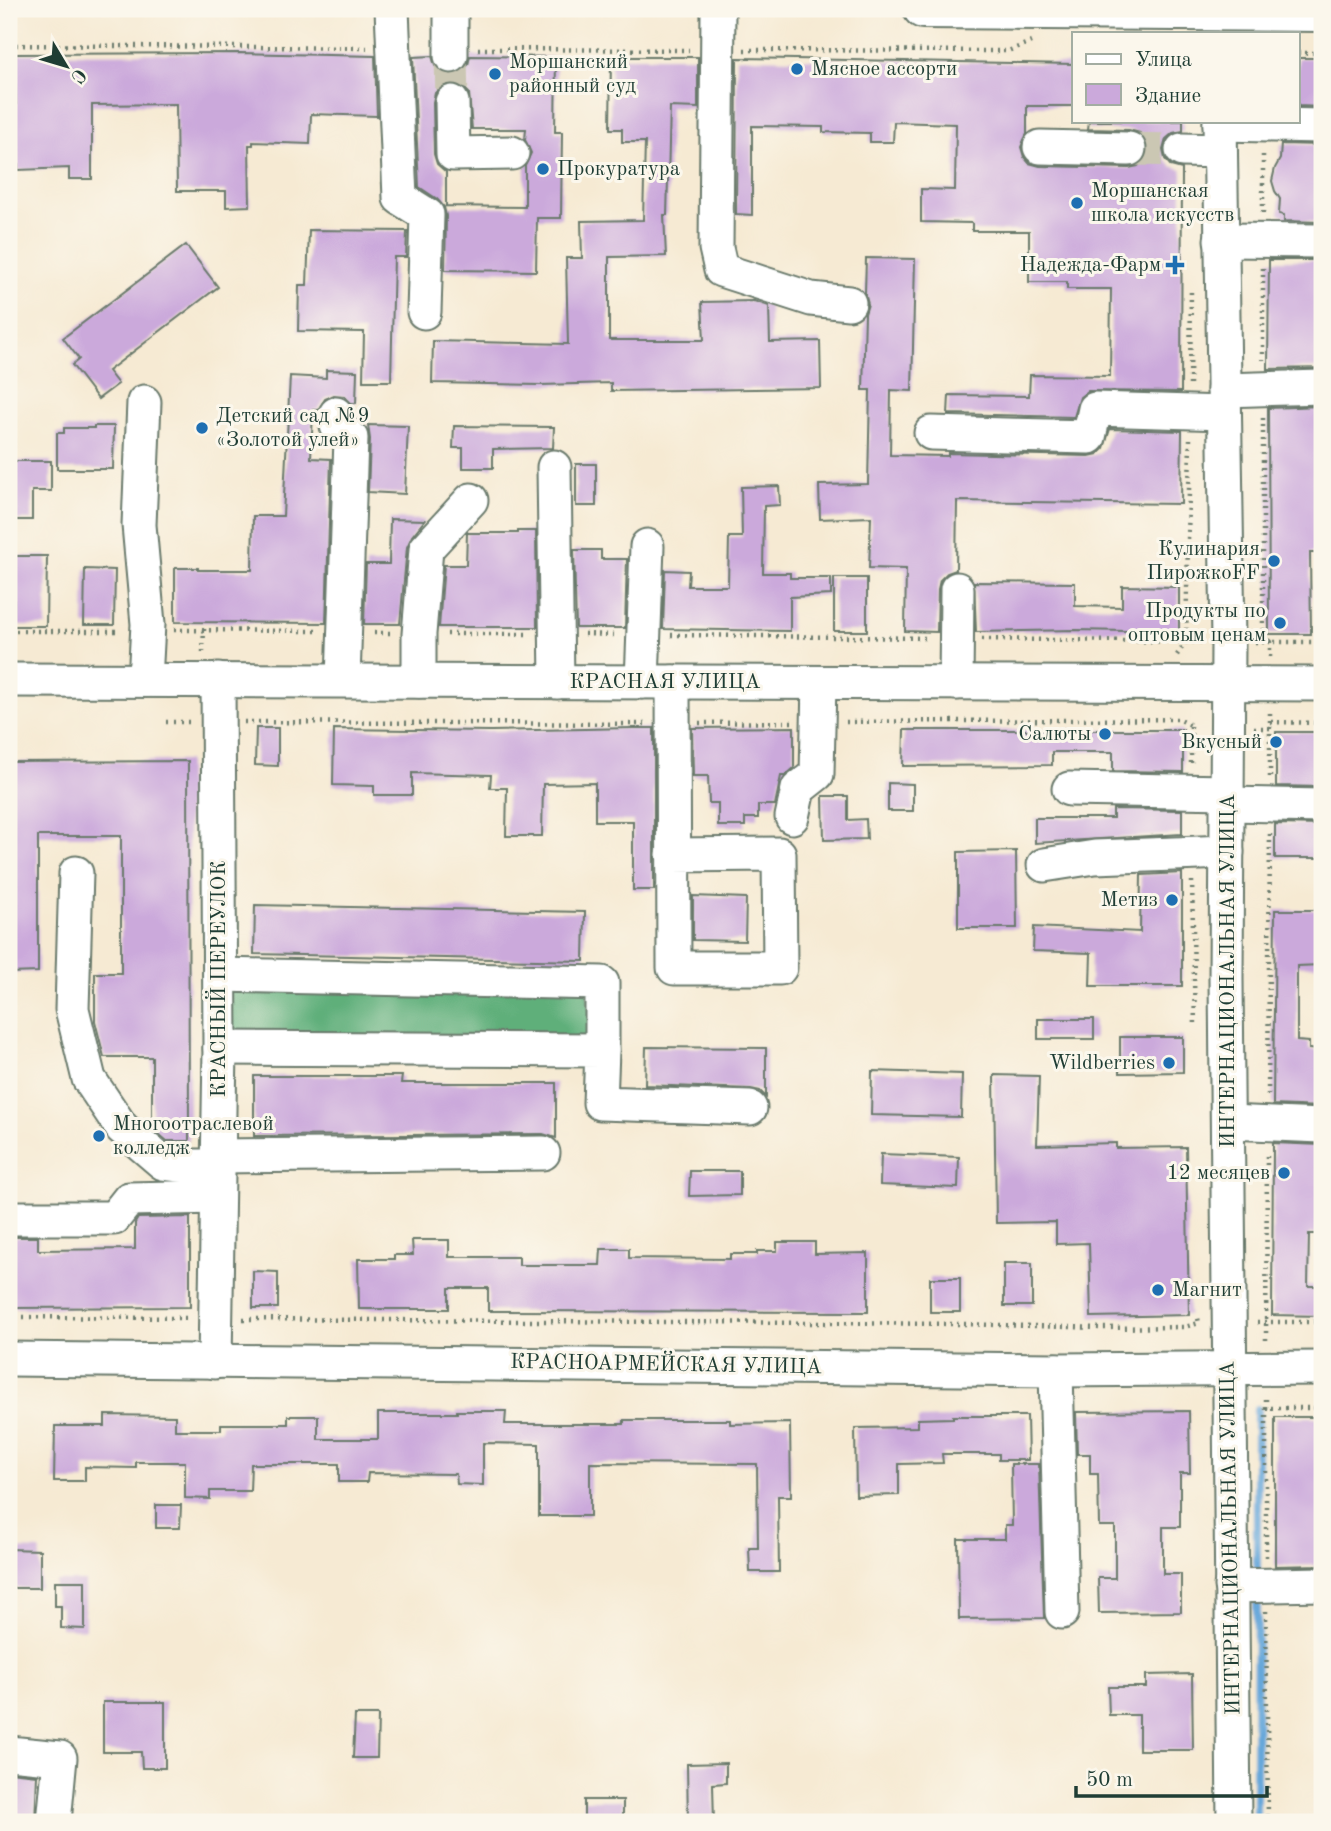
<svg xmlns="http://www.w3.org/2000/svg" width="1331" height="1831" font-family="'Old Standard TT',serif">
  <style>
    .forest { fill: #5faf7a; stroke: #3f7657; stroke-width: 2 }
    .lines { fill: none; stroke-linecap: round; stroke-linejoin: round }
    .stream { stroke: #66a7da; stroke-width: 8 }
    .building { fill: #cba9db; fill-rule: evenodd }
    .minor-tunnel { stroke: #cbc7b3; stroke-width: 33; stroke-dasharray: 33 17; stroke-linecap: butt }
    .minor-casing { stroke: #6a7a6c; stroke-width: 37 }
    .major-casing { stroke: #6a7a6c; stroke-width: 42 }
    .path { stroke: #6a7a6c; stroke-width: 4.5; stroke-dasharray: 2 5; stroke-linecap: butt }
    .minor { stroke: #fff; stroke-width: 33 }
    .major { stroke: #fff; stroke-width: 38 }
    .poi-dot { fill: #1f6fb2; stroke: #fbf7ec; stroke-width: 2.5 }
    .labels { text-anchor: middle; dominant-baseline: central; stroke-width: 6; stroke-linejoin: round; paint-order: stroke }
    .poi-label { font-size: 21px; fill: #1f3d34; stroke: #fbf7ec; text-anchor: end }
    .street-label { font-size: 21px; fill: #1f3d34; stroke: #fbf7ec }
  </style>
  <rect width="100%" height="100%" fill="#fbf7ec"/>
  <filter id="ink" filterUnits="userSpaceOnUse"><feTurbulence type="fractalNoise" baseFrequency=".0143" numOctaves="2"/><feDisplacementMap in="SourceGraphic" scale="14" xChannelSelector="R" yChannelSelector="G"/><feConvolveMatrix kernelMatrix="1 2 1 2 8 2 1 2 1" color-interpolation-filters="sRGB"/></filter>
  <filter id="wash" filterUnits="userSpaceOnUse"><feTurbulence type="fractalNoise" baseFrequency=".00686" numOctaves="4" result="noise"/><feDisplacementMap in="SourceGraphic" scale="28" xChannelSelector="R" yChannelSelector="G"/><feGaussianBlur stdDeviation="1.57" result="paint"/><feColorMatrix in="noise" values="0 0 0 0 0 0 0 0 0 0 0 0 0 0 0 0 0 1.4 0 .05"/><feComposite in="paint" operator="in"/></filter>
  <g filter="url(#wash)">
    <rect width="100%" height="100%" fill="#f6ead3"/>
    <path class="forest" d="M586 982 594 1040 333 1043 205 1029 202 1006 216 983Z"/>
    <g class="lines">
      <g class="stream">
        <path d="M1257 1578V1409"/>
        <path d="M1256 1822 1257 1594"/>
      </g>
    </g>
    <g id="blocks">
      <g class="building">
        <path d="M239 53 375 56 377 116 311 114 310 144 253 142V145H249L250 206 226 207V191H177L176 104 92 105V179H69V168L18 170 14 54Z"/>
        <path d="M432 56 435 66 441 72 450 75 461 72 468 65 470 56 556 57 555 132H562L561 218H537L536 271 445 270 446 216 444 207 437 199 419 187 413 57ZM452 83 462 86 469 93 472 129H526L525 140 531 153 525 166V207L446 206V172L437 164 434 154 433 102 435 93 442 86Z"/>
        <path d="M611 57H698V108L670 107 667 215H664L666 256 609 257V340H704L702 302 754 301 769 306 770 342 820 341 821 388 611 391V383L540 385 432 383 433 341 568 344 566 258H582L581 221 643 220 645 142H622V129H610Z"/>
        <path d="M737 58 1074 64V106H1027V134L1021 147 1024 157 1029 163 1040 166 1129 168 1138 166 1145 160 1148 150 1146 140 1140 133 1129 130 1088 129 1089 121H1183V131L1173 133 1166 139 1163 150 1165 159 1171 166 1182 169 1181 392 1088 391 1080 397 1074 417 948 414 949 395 1029 396 1030 375 1110 376 1111 289H1067V282H1029V231H972V223L921 222V189L955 190 956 124 894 122 893 142H870V133L823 132V127L752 126V215L736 214Z"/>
        <path d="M1298 58H1322V107L1298 106Z"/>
        <path d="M1281 144 1322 145V222L1284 221V215L1279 214 1280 199 1275 191 1272 181 1275 168 1280 159Z"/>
        <path d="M309 230 407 231 406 257H394L391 381H363L364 332 298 331 299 285H307Z"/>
        <path d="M186 245 218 287 108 371 118 384 98 399 72 365 79 359 63 338Z"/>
        <path d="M866 258 915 259 912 391 891 390 890 455 948 456V453L1089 456 1098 454 1104 448 1110 429 1182 431 1181 504 957 501 956 570 947 573 940 580 938 589 937 632 905 631 906 569 869 568 871 517 820 519 819 485 868 484 870 390H863L865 314 868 304 865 293Z"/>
        <path d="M1269 260H1322V368L1268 369Z"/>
        <path d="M326 370 357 371 356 403H351L344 396 334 395 325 399 318 410H313L311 458 331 459 326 623 175 622V568H198V570H252L253 516H283L290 376 326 378Z"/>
        <path d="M1322 406V438H1317L1318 487H1322V553H1310L1311 634H1269L1268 408Z"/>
        <path d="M368 425 408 426 405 494 368 492 370 439Z"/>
        <path d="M94 426H114L113 469H57V433H64V428H94Z"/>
        <path d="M454 426 554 427 553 448 493 449V468H463V448H453Z"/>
        <path d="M9 461H51V491H32V520H9Z"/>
        <rect x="576" y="464" width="20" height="42"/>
        <path d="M779 486 780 505 764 506 763 573H790V578H831V595L790 597V631L663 629 665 570 689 571 688 586H728L729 537H742L741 487Z"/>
        <path d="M390 519 425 520 412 536 407 547 400 624H364L366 564H389Z"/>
        <path d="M518 531H536L537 627H439L444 565H466L467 533H518Z"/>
        <path d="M574 550H601V559H627L625 628H576Z"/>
        <path d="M14 556H47L46 626H13Z"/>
        <path d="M85 569 115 570 114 625H84Z"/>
        <rect x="834" y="578" width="33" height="53"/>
        <path d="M974 582 1075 583V606L1122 607V586L1179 587V632L1075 630 976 632Z"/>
        <path d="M794 727V768L785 776H781L775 805H758V818H745V826H718V803H709L708 776H693L692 728Z"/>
        <path d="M256 728H278V766L255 765Z"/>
        <path d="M633 728H654V890H633V821H595V783L543 784 542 836H506L507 788H490L491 775 412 773V795H374V786L333 785 334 729 491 731Z"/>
        <path d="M904 730H1183V772L1113 771V752H1052V765L903 766Z"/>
        <path d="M1276 732H1322V787L1276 786Z"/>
        <path d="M188 761 189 1141H167L152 1128V1057H104L95 1021V973H121V836H38V972L9 973V762Z"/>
        <path d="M888 783 913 784V811H888Z"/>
        <path d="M823 796H848V820L866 819 867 839 824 840Z"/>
        <path d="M1113 809 1182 810V834L1035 843V818H1113Z"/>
        <path d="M1275 824 1322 825V858H1275Z"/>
        <path d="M1016 851 1017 928H958V852Z"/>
        <path d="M1182 873V986H1090L1091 953 1033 951 1034 927 1140 932 1141 875Z"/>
        <path d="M693 896 746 898 745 941 693 940Z"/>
        <path d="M255 905 585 912 584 961 254 954Z"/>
        <path d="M1275 910H1322L1321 965 1297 966V1041L1309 1042V1049L1322 1050V1107L1273 1105Z"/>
        <rect x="1038" y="1019" width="56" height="20"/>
        <path d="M1120 1037H1183V1072L1120 1073Z"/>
        <path d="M646 1047 766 1048V1097L760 1091 751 1089 645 1085Z"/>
        <path d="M872 1071 962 1074 961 1117 871 1115Z"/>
        <path d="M994 1075 1039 1076 1037 1145 1116 1143V1148L1186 1147 1189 1315 1091 1317 1089 1243 1056 1244V1222L996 1223Z"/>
        <path d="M254 1076H402L401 1083H556V1138L543 1134 254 1136Z"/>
        <path d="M1273 1143 1322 1145V1234H1309L1308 1286H1322V1316L1272 1315Z"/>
        <path d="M881 1154 959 1157 958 1188 880 1185Z"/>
        <path d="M690 1171H740V1195L689 1196Z"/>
        <path d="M190 1217V1307L9 1308V1237H38V1250L135 1249V1223L138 1218Z"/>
        <path d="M412 1240H449V1257H519V1265H600L601 1249H629V1258L730 1259V1254H757V1251H777V1242H815V1254L868 1253V1312L488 1311V1288H449V1309H359L358 1259H394V1255H413Z"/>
        <rect x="1004" y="1263" width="28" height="43"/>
        <path d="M253 1271 278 1272V1308H253Z"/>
        <rect x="930" y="1278" width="30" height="34"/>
        <path d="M457 1411H506L505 1424H624V1420H730V1424L790 1423 791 1496H778L779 1572H750L749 1548H758L757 1464 590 1463V1516H539V1444L483 1443V1485L457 1484 456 1474 368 1473 367 1482H339V1464H251L250 1491H210V1499L185 1498V1462H136V1468L85 1467V1481H54L55 1426H105V1415L175 1416V1430H221V1424H288V1416H318V1439H378V1413H457Z"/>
        <path d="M1189 1411 1190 1473H1180V1527H1163V1574H1181V1612L1099 1613 1098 1578H1115V1526H1099L1098 1474H1090V1454H1077L1076 1412Z"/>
        <path d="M953 1416H1027L1028 1460H999V1454H942L943 1463 899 1464V1495L856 1496 855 1428 918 1427V1419L953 1418Z"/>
        <path d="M1275 1417H1322V1565L1275 1566Z"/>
        <path d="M1011 1464H1039L1044 1618 959 1619 958 1539H1005V1525H1012Z"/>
        <path d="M156 1505H181L180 1528H156Z"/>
        <path d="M9 1549 40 1550V1588H9Z"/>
        <path d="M55 1581H85V1629L61 1628V1606H55Z"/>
        <path d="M1192 1674 1193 1750H1139V1715H1109L1108 1687H1146V1675Z"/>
        <path d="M103 1702H165V1768H142L141 1752H103Z"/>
        <path d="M355 1715H378L377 1758H353Z"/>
        <path d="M726 1763V1783L713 1784 714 1822H688L687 1764Z"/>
        <path d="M9 1772 37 1775 35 1822H9Z"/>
        <path d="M584 1800H623V1819L584 1820Z"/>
      </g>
    </g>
  </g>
  <g filter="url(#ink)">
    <use href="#blocks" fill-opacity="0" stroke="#6a7a6c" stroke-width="2"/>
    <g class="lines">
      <g class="minor-tunnel">
        <path d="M451 56 452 102"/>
        <path d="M1129 149 1182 150"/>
      </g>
      <g class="minor-casing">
        <g id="minor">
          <path d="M392 9 400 198 427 215 424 312"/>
          <path d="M451 9V56"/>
          <path d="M718 9 716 248 721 270 811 299 849 303"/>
          <path d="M452 102 453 154 512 153"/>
          <path d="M1220 121 1228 642 1226 979 1234 1822"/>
          <path d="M1220 124 1322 126"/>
          <path d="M1040 147 1129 149"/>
          <path d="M1182 150 1220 151"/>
          <path d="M1221 240 1322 241"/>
          <path d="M1224 390 1322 387"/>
          <path d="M144 402 139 525 148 624 145 680"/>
          <path d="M336 414 337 426 351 438 343 680"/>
          <path d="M931 433 1089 437 1095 409 1224 413"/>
          <path d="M554 467 557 682"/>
          <path d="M9 680 1322 684"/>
          <path d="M419 681V634L426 549 471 500"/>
          <path d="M642 682 647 546"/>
          <path d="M673 682 674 968H780L779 854 673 855"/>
          <path d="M956 683 957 589"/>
          <path d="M1069 789 1227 792"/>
          <path d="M1227 804 1322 806"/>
          <path d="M792 817 798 789 817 774 819 683"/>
          <path d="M1044 865 1095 857 1227 852"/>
          <path d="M76 873 72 1009 89 1079 122 1128 163 1163 189 1166H218"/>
          <path d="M220 975 602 983V1050"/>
          <path d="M220 1048 602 1050 600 1103 750 1108"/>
          <path d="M1229 1122 1322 1126"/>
          <path d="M218 1156 543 1153"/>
          <path d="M9 1218H114L129 1199 217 1197"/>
          <path d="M9 1359 1056 1370 1322 1368"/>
          <path d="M215 1362 220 1048 218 680"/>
          <path d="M1056 1370 1062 1612"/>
          <path d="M1231 1586 1322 1584"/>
          <path d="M9 1753 60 1758 54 1822"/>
        </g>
      </g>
      <g class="major-casing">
        <path id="major" d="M923 9 1322 12"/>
      </g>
      <g class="path">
        <path d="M9 45 367 48"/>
        <path d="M478 49 689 50"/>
        <path d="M744 50 1008 51 1031 42"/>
        <path d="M1298 53H1322"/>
        <path d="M1263 213V152"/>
        <path d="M1263 268V360"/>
        <path d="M1190 385 1191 289"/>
        <path d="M1263 418V635L1270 642H1322"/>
        <path d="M174 630 316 631"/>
        <path d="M9 631H120"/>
        <path d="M374 633H393"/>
        <path d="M447 634H529"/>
        <path d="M584 634 617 635"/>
        <path d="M671 635 928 638"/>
        <path d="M982 639 1201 642"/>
        <path d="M1255 642H1270V657"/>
        <path d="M203 652 204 629"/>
        <path d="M1177 655 1186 642 1190 439"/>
        <path d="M166 722H190"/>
        <path d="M244 722 645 724"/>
        <path d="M846 722 1178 719 1193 726"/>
        <path d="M1270 722V712"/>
        <path d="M699 723 792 722"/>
        <path d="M1191 726V764"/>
        <path d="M1254 728H1271"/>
        <path d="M1270 777V722L1322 723"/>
        <path d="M1192 881 1195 1026"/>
        <path d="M1268 1095 1270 831"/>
        <path d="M9 1317 189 1318"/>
        <path d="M243 1319 962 1324 1102 1328 1185 1327 1199 1323 1198 1318"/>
        <path d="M1257 1322H1322"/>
        <path d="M1266 1340 1267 1153"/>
        <path d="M1266 1408V1394"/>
        <path d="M1266 1557V1408H1322"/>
        <path d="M1266 1611 1268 1822"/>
      </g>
      <use href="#minor" class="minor"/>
      <use href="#major" class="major"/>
    </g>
  </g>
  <g class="poi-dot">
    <circle cx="797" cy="69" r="7"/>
    <circle cx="495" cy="74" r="7"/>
    <circle cx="543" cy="169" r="7"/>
    <circle cx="1077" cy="203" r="7"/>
    <path d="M1171.5 254.5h7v7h7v7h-7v7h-7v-7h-7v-7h7z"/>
    <circle cx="202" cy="428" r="7"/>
    <circle cx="1274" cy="561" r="7"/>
    <circle cx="1280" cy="623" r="7"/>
    <circle cx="1105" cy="734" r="7"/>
    <circle cx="1276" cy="742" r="7"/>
    <circle cx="1172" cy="900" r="7"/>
    <circle cx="1169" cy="1063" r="7"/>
    <circle cx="99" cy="1136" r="7"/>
    <circle cx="1284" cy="1173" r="7"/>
    <circle cx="1158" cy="1290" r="7"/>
  </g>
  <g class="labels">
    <g class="poi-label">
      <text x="509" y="62" text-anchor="start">Моршанский<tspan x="509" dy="24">районный суд</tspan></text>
      <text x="811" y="69" text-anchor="start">Мясное ассорти</text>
      <text x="557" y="169" text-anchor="start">Прокуратура</text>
      <text x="1091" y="191" text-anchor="start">Моршанская<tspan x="1091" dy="24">школа искусств</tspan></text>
      <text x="1161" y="265">Надежда-Фарм</text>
      <text x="216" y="416" text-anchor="start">Детский сад №9<tspan x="216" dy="24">«Золотой улей»</tspan></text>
      <text x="1260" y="549">Кулинария<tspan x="1260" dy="24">ПирожкоFF</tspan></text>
      <text x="1266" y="611">Продукты по<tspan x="1266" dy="24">оптовым ценам</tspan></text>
      <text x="1091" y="734">Салюты</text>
      <text x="1262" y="742">Вкусный</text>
      <text x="1158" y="900">Метиз</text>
      <text x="1155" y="1063">Wildberries</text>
      <text x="113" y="1124" text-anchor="start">Многоотраслевой<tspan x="113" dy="24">колледж</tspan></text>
      <text x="1270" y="1173">12 месяцев</text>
      <text x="1172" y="1290" text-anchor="start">Магнит</text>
    </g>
    <g class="street-label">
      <text x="665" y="682">КРАСНАЯ УЛИЦА</text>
      <text transform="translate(1228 971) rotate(-90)">ИНТЕРНАЦИОНАЛЬНАЯ УЛИЦА</text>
      <text transform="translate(219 979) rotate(-90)">КРАСНЫЙ ПЕРЕУЛОК</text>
      <text transform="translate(666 1365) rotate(1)">КРАСНОАРМЕЙСКАЯ УЛИЦА</text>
      <text transform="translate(1231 1538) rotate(-91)">ИНТЕРНАЦИОНАЛЬНАЯ УЛИЦА</text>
    </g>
  </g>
  <rect width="1331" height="1831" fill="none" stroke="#fbf7ec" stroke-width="35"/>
  <rect x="1072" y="32" width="228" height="91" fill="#fbf7ec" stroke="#a3ada2" stroke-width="2"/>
  <rect x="1086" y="54" width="35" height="10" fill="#ffffff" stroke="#a3ada2" stroke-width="2"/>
  <text x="1135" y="66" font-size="21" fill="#1f3d34">Улица</text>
  <rect x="1086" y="84" width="35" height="21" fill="#cba9db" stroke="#a3ada2" stroke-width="2"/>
  <text x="1135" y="102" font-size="21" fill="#1f3d34">Здание</text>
  <g transform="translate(66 66) rotate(128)" stroke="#fbf7ec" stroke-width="5" paint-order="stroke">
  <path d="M0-5L12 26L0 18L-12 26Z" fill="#1f3d34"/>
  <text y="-10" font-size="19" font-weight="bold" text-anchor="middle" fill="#1f3d34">С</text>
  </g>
  <path d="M1076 1786v10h191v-10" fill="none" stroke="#1f3d34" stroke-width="3.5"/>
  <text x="1086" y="1786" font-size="21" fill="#1f3d34" stroke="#fbf7ec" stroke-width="5" paint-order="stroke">50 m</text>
</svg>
